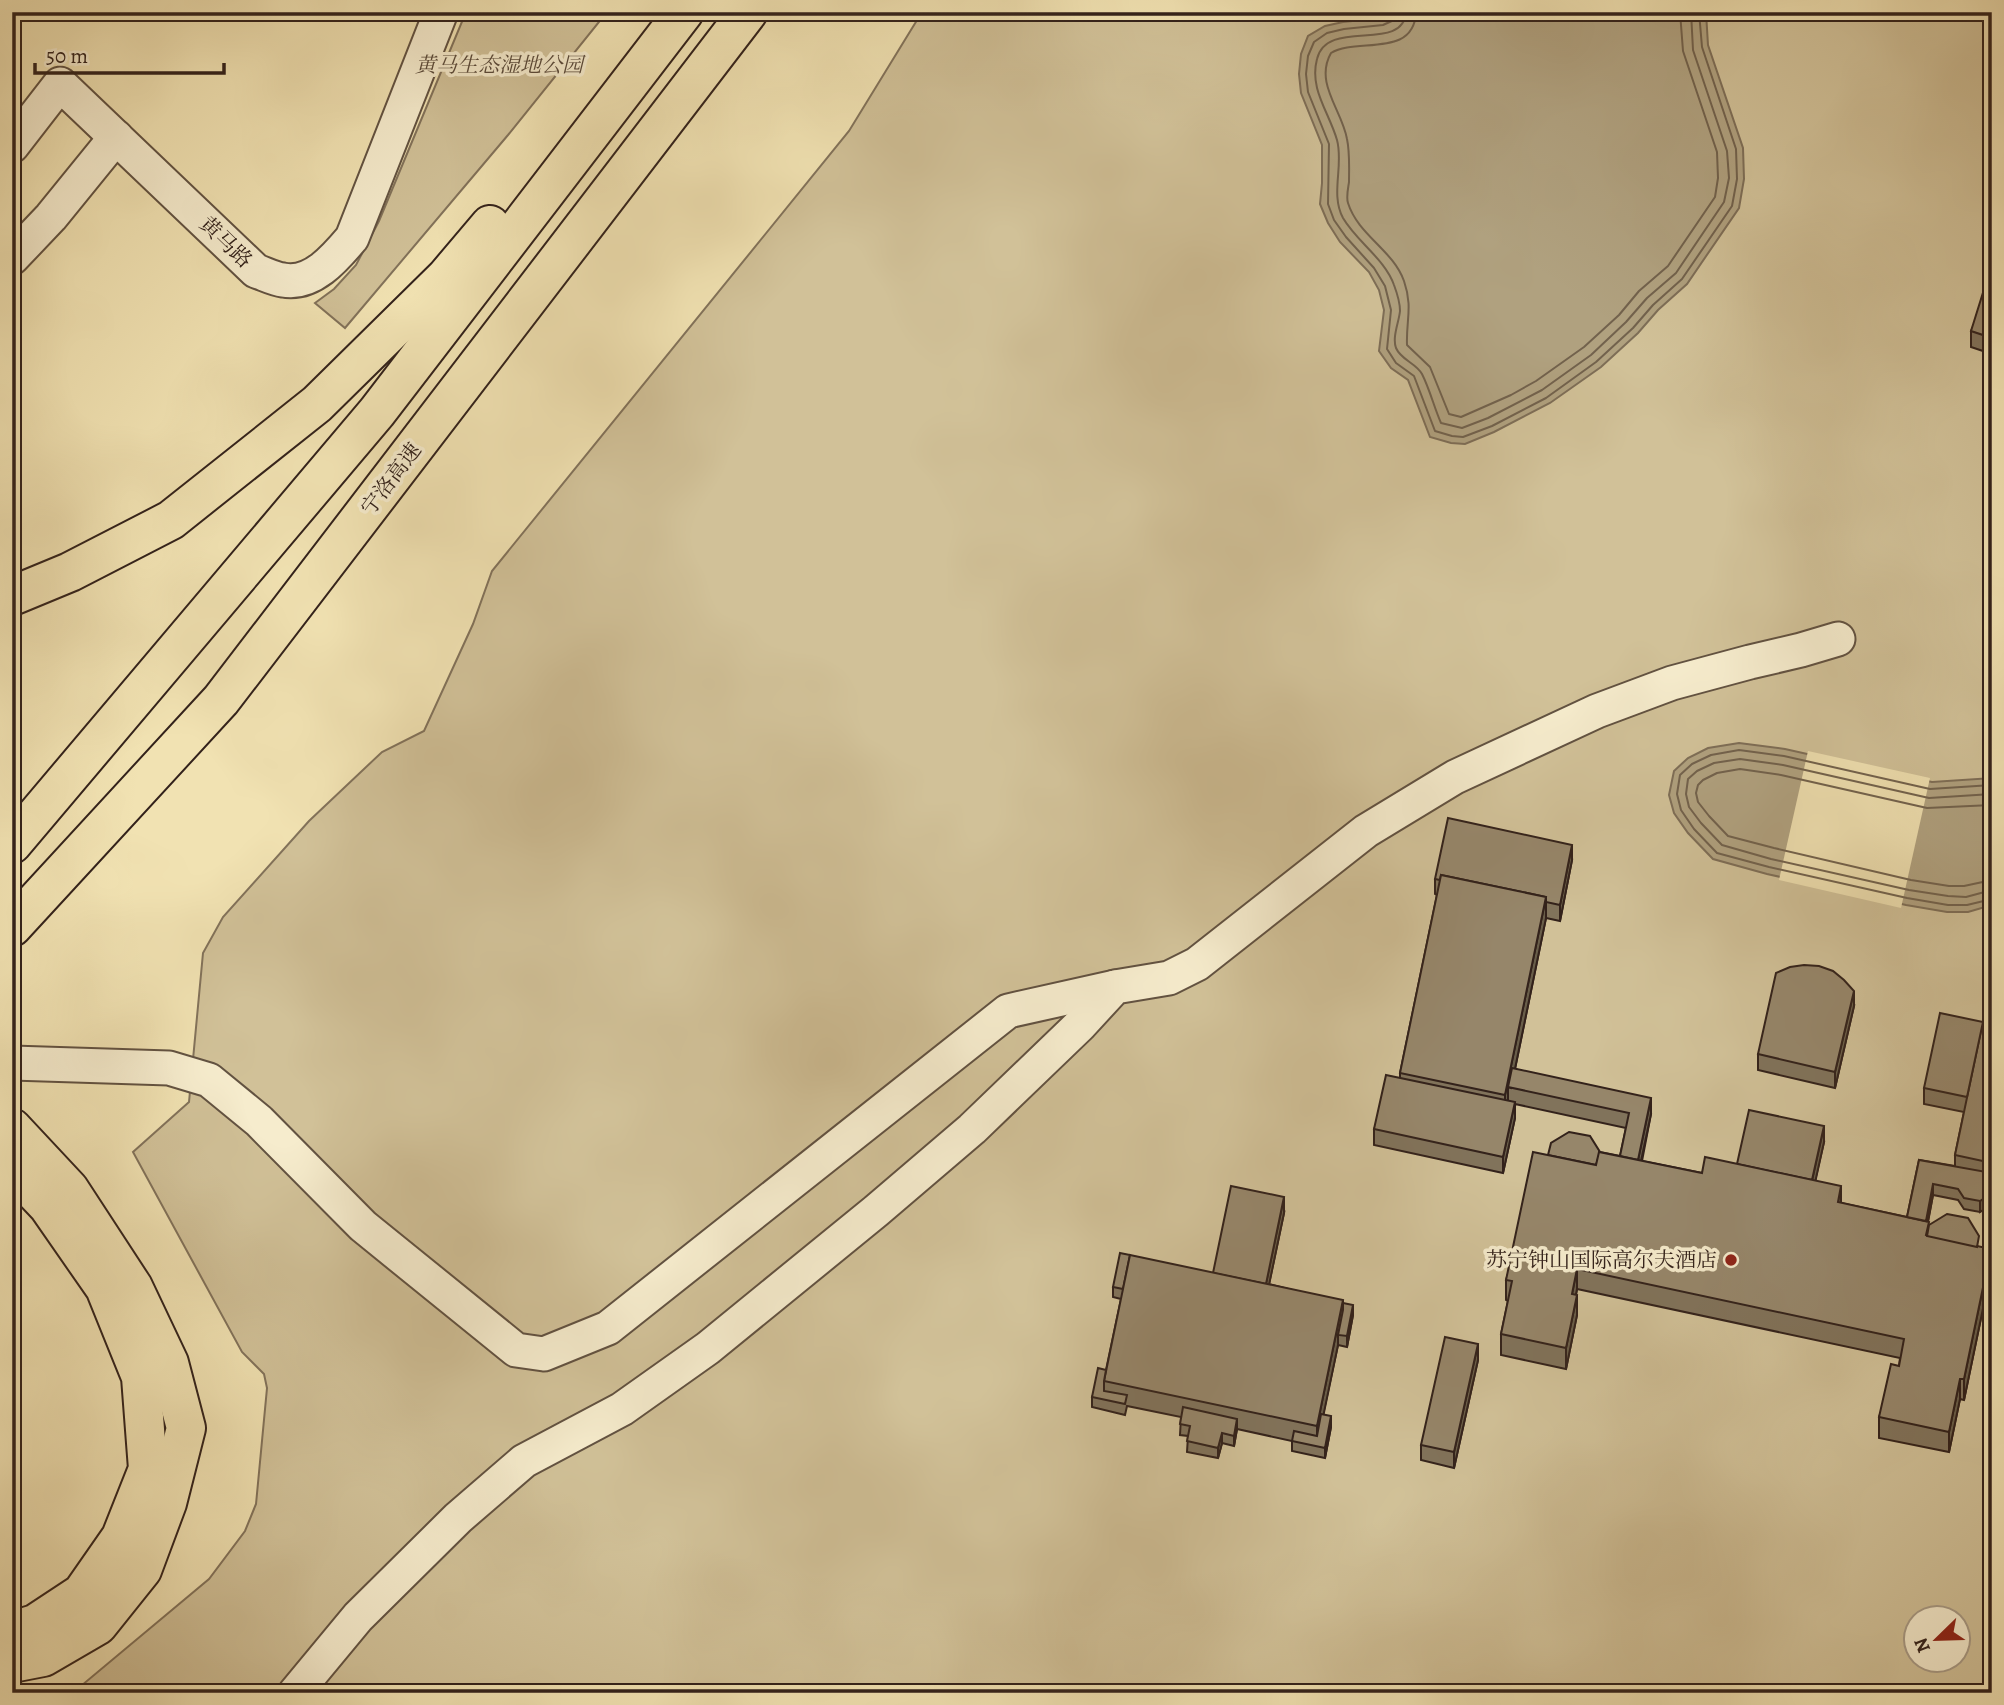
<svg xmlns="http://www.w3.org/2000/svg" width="2004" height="1705" font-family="Alegreya,'Noto Serif SC',serif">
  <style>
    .green { fill: #d1c198; stroke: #82725a; stroke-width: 2; fill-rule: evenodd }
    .water { fill: #b0a17f; stroke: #7e6e57; stroke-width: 2 }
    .pier { fill: #f1e2b2 }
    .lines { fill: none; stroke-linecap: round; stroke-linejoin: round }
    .shore { stroke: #72624d; stroke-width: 2 }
    .minor-casing { stroke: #625241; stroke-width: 37 }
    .highway-casing { stroke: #33221b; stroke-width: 42 }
    .minor { stroke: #f6eccd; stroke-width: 33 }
    .highway { stroke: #f1e2b2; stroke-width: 38 }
    .wall { fill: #81735b; stroke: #33221b; stroke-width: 2 }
    .shaded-wall { fill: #695e4a; stroke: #33221b; stroke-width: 2 }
    .building { fill: #96866a; stroke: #33221b; stroke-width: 2 }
    .poi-dot { fill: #8f2418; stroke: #f6eccd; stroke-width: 2.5 }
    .labels { text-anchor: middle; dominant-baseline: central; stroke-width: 7; stroke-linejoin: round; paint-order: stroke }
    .park-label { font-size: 21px; font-style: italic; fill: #5a4a3a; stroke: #f6eccd }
    .street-label { font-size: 21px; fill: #33221b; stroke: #f6eccd }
    .poi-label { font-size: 21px; fill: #33221b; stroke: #f6eccd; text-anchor: end }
  </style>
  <rect width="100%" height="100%" fill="#f1e2b2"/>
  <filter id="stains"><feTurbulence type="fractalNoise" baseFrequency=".00286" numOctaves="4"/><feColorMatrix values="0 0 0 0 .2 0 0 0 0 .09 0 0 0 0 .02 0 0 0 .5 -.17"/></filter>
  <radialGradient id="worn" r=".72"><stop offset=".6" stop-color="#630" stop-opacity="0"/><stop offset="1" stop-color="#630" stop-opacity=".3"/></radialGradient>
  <g class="green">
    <path d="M466 12H607L508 135 345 328 315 303 334 289 356 265 379 221Z"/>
    <path d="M922 12H1992V1693H66L81 1686 209 1579 245 1531 256 1504 267 1388 264 1374 242 1352 133 1152 189 1102 203 953 223 917 309 821 382 752 424 731 473 624 492 571 849 131ZM1916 1618H1958V1660H1916Z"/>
  </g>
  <g class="water">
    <path d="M1398 12H1706L1708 45 1743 148 1744 179 1739 208 1687 284 1658 310 1638 333 1601 367 1550 403 1494 432 1465 444 1451 443 1430 437 1408 380 1391 368 1379 351 1384 310 1379 290 1369 272 1340 242 1328 223 1320 204 1322 183V145L1301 93 1299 74 1301 54 1308 36 1325 26 1343 22 1381 18Z"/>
    <path d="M1739 743 1785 749 1932 782 1992 778V905L1968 912H1947L1906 905 1767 874 1713 859 1688 833 1674 813 1669 795 1674 771 1688 758 1708 748Z"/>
  </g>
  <path class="pier" d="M1808 751 1930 778 1901 908 1779 880Z"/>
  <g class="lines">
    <g class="shore">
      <path d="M1397 12 1394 20 1383 25 1344 29 1327 33 1314 42 1308 56 1306 74 1308 92 1329 144 1328 204 1334 220 1346 237 1374 268 1385 286 1391 310 1387 349 1396 363 1414 376 1435 431 1452 436 1463 437 1492 426 1546 398 1596 362 1633 328 1653 305 1682 279 1732 206 1737 179 1736 149 1702 47 1699 12"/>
      <path d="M1406 12C1403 54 1327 17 1317 59 1309 89 1329 112 1337 140 1344 165 1330 194 1343 218 1357 242 1385 259 1394 285 1397 293 1400 303 1400 311 1399 322 1392 337 1396 348 1401 360 1416 363 1422 374 1430 390 1434 407 1441 423L1462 428 1488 418 1542 390 1591 355 1626 322 1647 298 1676 273 1724 202 1729 178 1727 151 1693 50 1691 12"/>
      <path d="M1416 12C1414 59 1356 37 1331 53 1314 83 1342 110 1347 139 1350 153 1349 169 1349 182 1348 189 1346 197 1348 203 1358 235 1393 250 1404 281 1413 307 1406 320 1407 345L1430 367 1449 414 1461 417 1511 395 1536 381 1584 347 1619 315 1639 291 1668 266 1715 197 1718 178 1717 152 1683 51 1680 12"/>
      <path d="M1992 785 1930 789 1784 756 1739 750 1711 755 1692 764 1680 775 1677 794 1681 810 1694 829 1717 853 1769 867 1907 898 1948 905H1967L1992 899"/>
      <path d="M1992 794 1929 798 1783 765 1740 759 1714 763 1697 771 1688 779 1686 794 1689 807 1701 823 1722 845 1771 859 1909 890 1948 896 1966 897 1992 890"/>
      <path d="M1992 805 1927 808 1781 775 1740 769 1717 773 1703 780 1698 785 1696 793 1698 802 1709 816 1728 836 1774 848 1911 880 1949 886H1964L1992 880"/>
    </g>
    <g class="minor-casing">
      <g id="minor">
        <path d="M12 146 60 84 256 271C265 274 274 279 283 280 312 286 336 257 352 238L441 12"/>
        <path d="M12 258 51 217 116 137"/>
        <path d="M12 1063 169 1068 209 1080 259 1121 363 1226 516 1350 544 1354 608 1328 1008 1011 1115 987"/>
        <path d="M295 1693 358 1617 458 1518 524 1461 622 1409 708 1348 876 1211 972 1129 1080 1025 1115 987 1169 978 1197 964 1366 831 1455 777 1597 711 1672 683 1750 662 1801 650 1838 639"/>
      </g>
    </g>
    <g class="highway-casing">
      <g id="highway">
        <path d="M12 596 70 572 171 520 317 404 446 277 490 225"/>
        <path d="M12 844 377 412 684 12"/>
        <path d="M12 927 221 700 748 12"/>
        <path d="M12 1128 69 1189 133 1287 169 1363 186 1428 167 1503 142 1570 98 1625 43 1657 12 1663"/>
        <path d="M12 1168 48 1206 105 1288 141 1377 148 1469 121 1537 82 1593 35 1624 12 1631"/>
      </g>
    </g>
    <use href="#minor" class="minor"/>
    <use href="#highway" class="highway"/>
  </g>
  <g class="wall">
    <path d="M1992 285V354L1971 347V331Z"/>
    <path d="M1992 387V436L1987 434 1988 404Z"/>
    <path d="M1572 860 1560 921 1546 918 1515 1069 1651 1114 1642 1161 1702 1173 1824 1142 1815 1181 1841 1203 1907 1217 1919 1160 1955 1166V1155L1964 1112 1924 1104V1088L1983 1022 1992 978V1204L1980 1212 1964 1209 1958 1200 1933 1195 1928 1222 1929 1227 1979 1247 1991 1270 1964 1400 1960 1399 1949 1452 1879 1438V1417L1899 1366 1900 1358 1577 1289 1576 1295 1577 1315 1566 1369 1501 1355V1334L1508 1301 1506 1300V1280L1548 1155 1600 1152 1620 1156 1626 1128 1515 1104V1118L1503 1173 1374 1145V1129L1400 1078V1073L1437 895 1435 894V879Z"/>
    <path d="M1854 1006 1835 1088 1758 1070V1054Z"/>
    <path d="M1284 1213 1269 1284 1343 1303 1353 1315 1347 1347 1338 1345 1323 1415 1331 1427 1325 1458 1292 1451V1441L1237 1429 1234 1446 1222 1443 1218 1458 1187 1452 1188 1436 1180 1435 1181 1417 1127 1406 1125 1415 1092 1407V1397L1106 1370 1121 1299 1113 1297V1287L1213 1273Z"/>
    <path d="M1478 1360 1454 1468 1421 1460V1445Z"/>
  </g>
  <g class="shaded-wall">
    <path d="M16 57V78L12 83V62Z"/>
    <path d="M1572 845V860L1560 921V905Z"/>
    <path d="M1546 897V918L1511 1088 1508 1087V1103L1505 1116V1095Z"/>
    <path d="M1854 991V1006L1835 1088V1072Z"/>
    <path d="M1651 1098V1114L1637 1180V1165Z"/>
    <path d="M1515 1102V1118L1503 1173V1157Z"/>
    <path d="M1824 1126V1142L1811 1201V1185Z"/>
    <path d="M1933 1184V1195L1924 1241V1231Z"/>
    <path d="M1841 1186V1207L1838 1202Z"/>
    <path d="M1992 1193V1204L1980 1212V1201Z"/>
    <path d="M1284 1197V1213L1265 1304V1288Z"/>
    <path d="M1991 1249V1270L1964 1400V1379Z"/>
    <path d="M1577 1269V1289L1572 1314V1294Z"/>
    <path d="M1577 1295V1315L1566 1369V1348Z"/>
    <path d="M1343 1300V1321L1338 1335V1345L1317 1446V1426Z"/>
    <path d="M1353 1305V1315L1347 1347V1336Z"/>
    <path d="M1478 1344V1360L1454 1468V1452Z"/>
    <path d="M1960 1379V1399L1949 1452V1432Z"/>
    <path d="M1331 1416V1427L1325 1458V1448Z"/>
    <path d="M1237 1419V1429L1234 1446V1436Z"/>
    <path d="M1222 1433V1443L1218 1458V1448Z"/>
  </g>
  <g class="building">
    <path d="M1986 283 1992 285V338L1971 331Z"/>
    <path d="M1992 387V420L1987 419 1991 404H1988Z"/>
    <path d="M1448 818 1572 845 1560 905 1546 902V897L1441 875 1440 880 1435 879Z"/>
    <path d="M1441 875 1546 897 1505 1095 1400 1073Z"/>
    <path d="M1804 965 1819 966 1833 971 1844 980 1854 991 1835 1072 1758 1054 1776 973 1790 967Z"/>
    <path d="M1992 978V1163L1955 1155Z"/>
    <path d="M1940 1013 1983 1022 1967 1097 1924 1088Z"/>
    <path d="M1512 1068 1651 1098 1638 1160 1620 1156 1629 1113 1508 1087Z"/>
    <path d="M1386 1075 1515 1102 1503 1157 1374 1129Z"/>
    <path d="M1749 1110 1824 1126 1812 1180 1737 1164Z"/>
    <path d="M1569 1132 1590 1136 1600 1152 1596 1165 1548 1155 1551 1143Z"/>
    <path d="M1533 1152 1596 1165 1599 1152 1702 1173 1705 1157 1841 1186 1838 1202 1929 1222 1926 1235 1991 1249 1964 1379H1960L1949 1432 1879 1417 1891 1364 1899 1366 1904 1339 1577 1269 1572 1294 1577 1295 1566 1348 1501 1334 1512 1281 1506 1280Z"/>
    <path d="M1919 1160 1992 1173V1193L1980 1201 1964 1198 1958 1189 1933 1184 1926 1221 1907 1217Z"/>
    <path d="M1231 1186 1284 1197 1266 1284 1213 1273Z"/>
    <path d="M1947 1214 1968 1218 1979 1236 1977 1247 1927 1236 1929 1225Z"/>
    <path d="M1120 1253 1130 1255 1123 1289 1113 1287Z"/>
    <path d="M1130 1255 1343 1300 1317 1426 1104 1381Z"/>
    <path d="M1343 1303 1353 1305 1347 1336 1338 1335 1343 1310Z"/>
    <path d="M1445 1337 1478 1344 1454 1452 1421 1445Z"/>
    <path d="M1098 1368 1106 1370 1104 1381V1391L1127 1395 1125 1404 1092 1397Z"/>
    <path d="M1183 1407 1237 1419 1234 1436 1222 1433 1218 1448 1187 1441 1190 1426 1180 1424Z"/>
    <path d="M1321 1414 1331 1416 1325 1448 1292 1441 1294 1431 1317 1436Z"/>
  </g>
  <circle class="poi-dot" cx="1731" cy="1260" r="7"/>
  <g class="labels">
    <g class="park-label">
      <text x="499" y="65">黄马生态湿地公园</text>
    </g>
    <g class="street-label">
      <text transform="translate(226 242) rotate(44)">黄马路</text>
      <text transform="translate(391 479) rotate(-53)">宁洛高速</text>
    </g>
    <g class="poi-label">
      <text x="1717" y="1260">苏宁钟山国际高尔夫酒店</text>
    </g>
  </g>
  <rect width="2004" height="1705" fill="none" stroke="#f1e2b2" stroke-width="42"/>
  <rect x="14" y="14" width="1976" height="1677" fill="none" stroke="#33221b" stroke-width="3.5"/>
  <rect x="21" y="21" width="1962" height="1663" fill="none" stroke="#33221b" stroke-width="2"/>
  <g transform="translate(1937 1639) rotate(247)"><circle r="33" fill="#f6eccd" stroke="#a89b86" stroke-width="2"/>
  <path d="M0-5L12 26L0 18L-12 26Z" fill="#8f2418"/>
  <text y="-10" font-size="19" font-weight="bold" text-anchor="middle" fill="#33221b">N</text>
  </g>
  <path d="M35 63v10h189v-10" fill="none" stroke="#33221b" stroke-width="3.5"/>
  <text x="46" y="63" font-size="21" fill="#33221b" stroke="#f6eccd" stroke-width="5" paint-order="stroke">50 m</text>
  <rect width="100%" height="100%" filter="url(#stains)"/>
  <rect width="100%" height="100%" fill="url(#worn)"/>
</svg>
